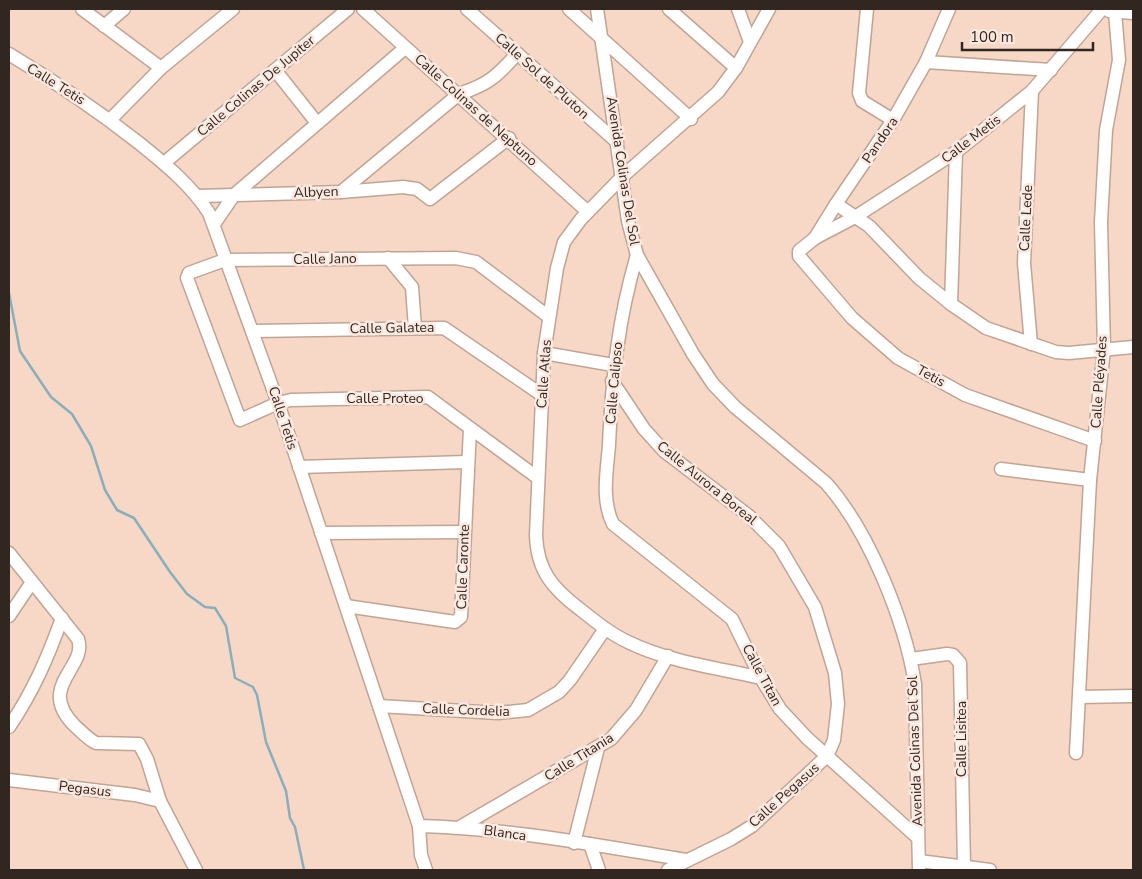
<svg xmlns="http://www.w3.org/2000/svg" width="1142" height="879" font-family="'Nunito Sans',sans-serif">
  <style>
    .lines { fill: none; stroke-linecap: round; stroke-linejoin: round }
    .stream { stroke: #89aebc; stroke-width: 2.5 }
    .minor-casing { stroke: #c1a494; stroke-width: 15 }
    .minor { stroke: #fff; stroke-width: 12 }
    .labels { text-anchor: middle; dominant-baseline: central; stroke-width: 5; stroke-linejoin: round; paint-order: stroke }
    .street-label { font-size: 14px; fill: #312620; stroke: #fbe8de }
  </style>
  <rect width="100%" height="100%" fill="#f7d8c7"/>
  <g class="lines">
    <path class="stream" d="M9 293 20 351 51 397 72 414 91 446 105 490 117 510 134 518 170 572 187 594 205 607 215 608 226 626 235 678 253 687 257 695 266 742 286 791 290 818 295 827 304 870"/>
    <g class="minor-casing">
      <g id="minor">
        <path d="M82 9 161 68"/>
        <path d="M363 9 588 212"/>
        <path d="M467 9 617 142"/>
        <path d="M569 9 691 119"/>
        <path d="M597 9 628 221 637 255 693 354 713 384 735 407 826 483C869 531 905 621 915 684L919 870"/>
        <path d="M669 9 736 68"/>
        <path d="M738 9 750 42"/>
        <path d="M867 9 859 93 862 101 893 120"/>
        <path d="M949 9 926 62 893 120 836 204 815 238 799 251V256L852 318 898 358 965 395 1095 441"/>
        <path d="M1109 11 1133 13"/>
        <path d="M104 26 124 9"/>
        <path d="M9 54C54 81 97 110 139 143 165 164 191 185 209 213L278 403 419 826 421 855 426 870"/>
        <path d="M926 62 1051 70"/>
        <path d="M275 70 317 123"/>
        <path d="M110 120 161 68 233 9"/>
        <path d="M164 163 348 9"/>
        <path d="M341 192 459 94C489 84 496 77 517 54"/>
        <path d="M198 196 341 192 403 187 417 189 430 199 509 138"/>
        <path d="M836 204 869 226 919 278 951 304 986 328 1056 352 1069 353 1133 347"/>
        <path d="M214 224 234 195 405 48"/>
        <path d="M815 238 855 217 956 152 1032 91 1102 9"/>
        <path d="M637 255C618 319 612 379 609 445 607 471 601 500 613 524L732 619 761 678 780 709 807 738 917 837"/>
        <path d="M388 258 412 287 415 328"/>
        <path d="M951 304 956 152"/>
        <path d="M252 331 444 328 542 395"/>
        <path d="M1031 344 1024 263 1032 91"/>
        <path d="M544 353 613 365"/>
        <path d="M612 381 644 429 664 451 749 516 779 546 815 607 835 673 838 704 834 740 827 756 752 826 731 839 668 870"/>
        <path d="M299 467 466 462"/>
        <path d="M1001 469 1090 480"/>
        <path d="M538 478 428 397 291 400 278 403 240 420 187 278 189 273 225 260 456 258 476 262 549 317"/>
        <path d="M321 533 464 532"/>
        <path d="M9 553 78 639C88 668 35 686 75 726 82 732 88 739 96 743L139 744 147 759 160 801 196 870"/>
        <path d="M346 606 455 622 461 617 470 429"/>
        <path d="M9 616 32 582"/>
        <path d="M911 659 947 654 953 655 960 663 964 867"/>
        <path d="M761 678C718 668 669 662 628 642 611 634 596 622 581 610 553 589 537 571 536 535L544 353 557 268 564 242 581 219 623 176 718 92 736 68 769 9"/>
        <path d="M1079 697 1133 696"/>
        <path d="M379 706 498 713 528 710 559 692 570 680 605 629"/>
        <path d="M9 727C33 692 48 657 62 618"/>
        <path d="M1076 753 1090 480 1104 349 1101 222 1106 130 1119 60 1115 12"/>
        <path d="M9 780 135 795 160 801"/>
        <path d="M419 826C509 828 599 846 687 860"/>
        <path d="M460 827 611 739 636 710 668 656"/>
        <path d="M574 843 598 748"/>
        <path d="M590 844 599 870"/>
        <path d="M919 861 990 870"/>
      </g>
    </g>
    <use href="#minor" class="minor"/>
  </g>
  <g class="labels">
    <g class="street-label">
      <text transform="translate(542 76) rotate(42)">Calle Sol de Pluton</text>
      <text transform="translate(56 84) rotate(32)">Calle Tetis</text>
      <text transform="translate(256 86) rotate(-40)">Calle Colinas De Jupiter</text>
      <text transform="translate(476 110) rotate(42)">Calle Colinas de Neptuno</text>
      <text transform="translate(971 139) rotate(-37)">Calle Metis</text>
      <text transform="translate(880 140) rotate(-56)">Pandora</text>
      <text transform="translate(623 171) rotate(81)">Avenida Colinas Del Sol</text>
      <text transform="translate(316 192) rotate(-2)">Albyen</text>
      <text transform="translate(1026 218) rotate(-87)">Calle Lede</text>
      <text transform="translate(325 259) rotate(-1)">Calle Jano</text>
      <text transform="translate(392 328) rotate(-1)">Calle Galatea</text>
      <text transform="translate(544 374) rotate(-86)">Calle Atlas</text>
      <text transform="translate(931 376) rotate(29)">Tetis</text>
      <text transform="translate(1099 382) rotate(-86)">Calle Pléyades</text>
      <text transform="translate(614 383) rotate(-85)">Calle Calipso</text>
      <text x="385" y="398">Calle Proteo</text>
      <text transform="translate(283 418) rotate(72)">Calle Tetis</text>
      <text transform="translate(707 483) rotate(39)">Calle Aurora Boreal</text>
      <text transform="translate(463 567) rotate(-88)">Calle Caronte</text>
      <text transform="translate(762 675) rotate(62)">Calle Titan</text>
      <text transform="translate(466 710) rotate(2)">Calle Cordelia</text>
      <text transform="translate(961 739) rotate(-90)">Calle Lisitea</text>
      <text transform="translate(915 751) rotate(-92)">Avenida Colinas Del Sol</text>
      <text transform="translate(579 757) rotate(-32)">Calle Titania</text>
      <text transform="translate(85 789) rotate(7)">Pegasus</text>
      <text transform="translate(784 795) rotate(-42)">Calle Pegasus</text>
      <text transform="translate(505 833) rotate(8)">Blanca</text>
    </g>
  </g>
  <rect width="1142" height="879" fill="none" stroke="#312620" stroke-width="20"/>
  <path d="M962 42v8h131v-8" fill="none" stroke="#312620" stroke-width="2.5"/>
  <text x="970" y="42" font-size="15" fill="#312620" stroke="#fbe8de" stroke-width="4" paint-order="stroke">100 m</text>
</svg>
